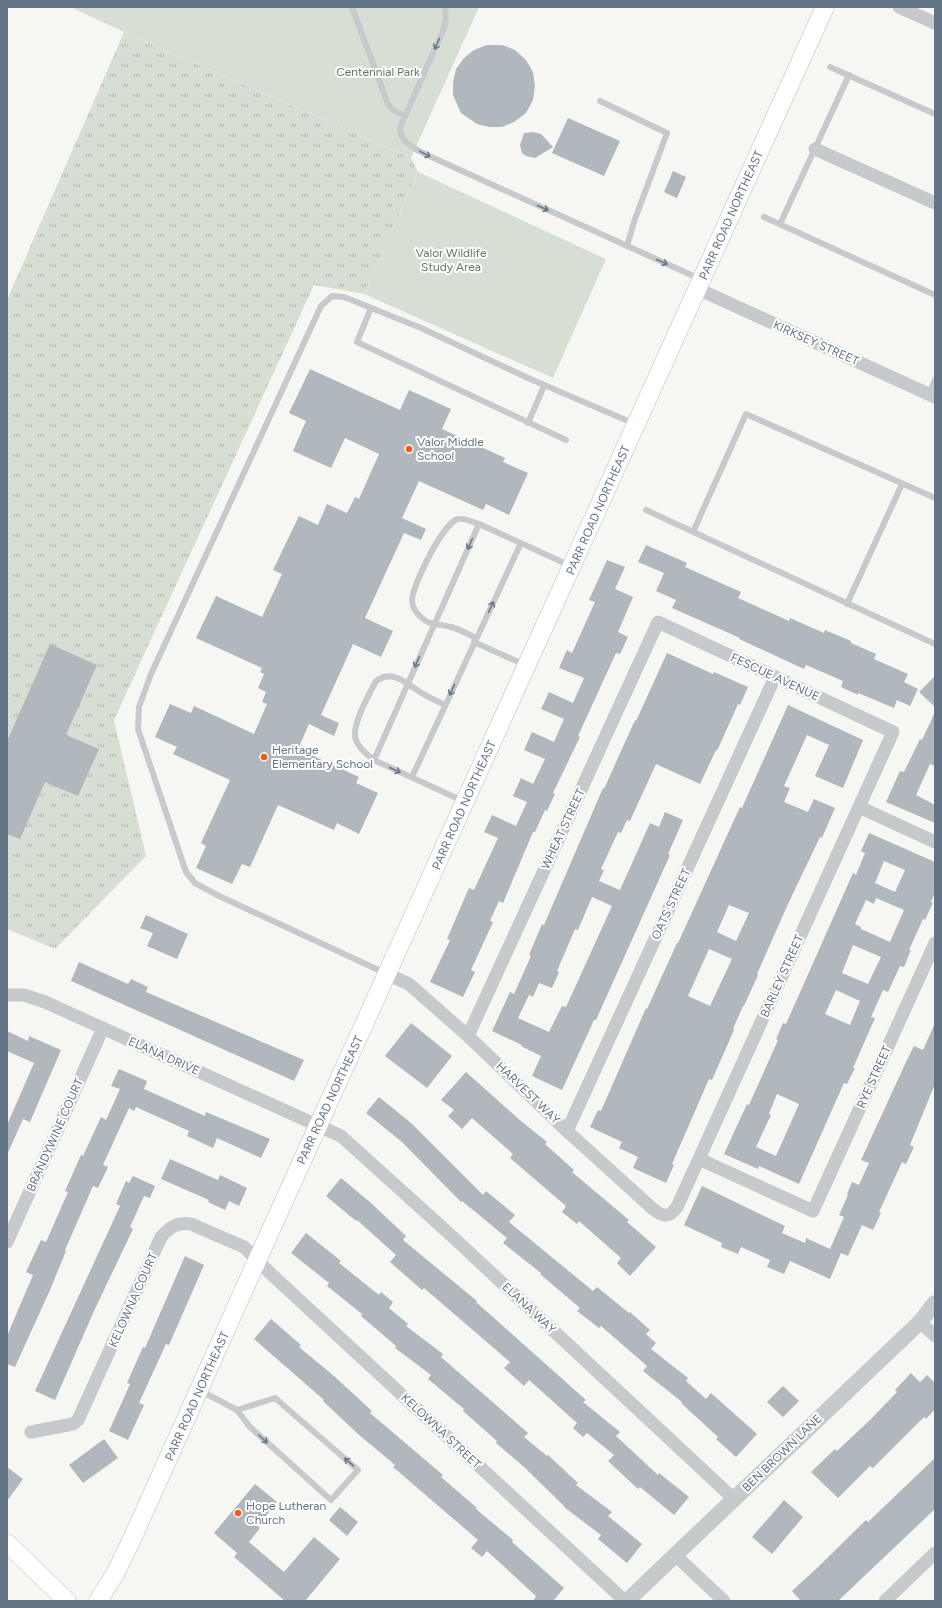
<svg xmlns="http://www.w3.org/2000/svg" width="942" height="1608" font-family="Figtree,sans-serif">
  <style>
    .grass { fill: url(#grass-tufts) }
    .park { fill: #d7dfd4 }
    .building { fill: #b0b7bd; fill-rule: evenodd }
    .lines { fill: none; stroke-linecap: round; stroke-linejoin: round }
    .secondary-casing { stroke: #b8bdc2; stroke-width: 19 }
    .service { stroke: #c6cacd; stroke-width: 6 }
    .minor { stroke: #c6cacd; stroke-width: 13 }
    .tertiary { stroke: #c6cacd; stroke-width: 16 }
    .secondary { stroke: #fff; stroke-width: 18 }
    .oneway { stroke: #68788a }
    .poi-dot { fill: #ee5a1b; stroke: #fff; stroke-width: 1.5 }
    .labels { text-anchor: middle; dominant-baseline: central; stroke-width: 4; stroke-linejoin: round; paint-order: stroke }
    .park-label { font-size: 12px; fill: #62785f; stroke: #fff }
    .street-label { font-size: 12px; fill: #637486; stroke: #fff }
    .poi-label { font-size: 12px; fill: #637486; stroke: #fff; text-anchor: start }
  </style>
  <defs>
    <pattern id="grass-tufts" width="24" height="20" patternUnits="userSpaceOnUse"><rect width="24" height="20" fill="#d7dfd4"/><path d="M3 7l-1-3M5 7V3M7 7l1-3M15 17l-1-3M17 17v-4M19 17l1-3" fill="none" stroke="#b2b9b2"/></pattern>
  </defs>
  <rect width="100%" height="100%" fill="#f6f7f3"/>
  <path class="grass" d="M124 32 411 158 418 172 364 294 314 285 114 720 146 856 55 949 7 929V300Z"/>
  <g class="park">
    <path d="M70 7H479L411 158 124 32Z"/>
    <path d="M418 172 606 259 553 378 364 294Z"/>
  </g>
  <g class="building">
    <path d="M487 45H502L515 50 526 60 533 72 535 86 533 100 526 113 514 122 502 127H489L477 124 461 113 453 95V82L456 69 464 58 474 50Z"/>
    <path d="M568 118 620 141 604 176 552 153Z"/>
    <path d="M533 132 541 134 553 147 535 158 526 156 522 153 520 145 524 133Z"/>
    <path d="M673 171 686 177 677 198 664 192Z"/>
    <path d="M310 369 400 410 409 390 451 409 442 429 505 458 503 462 528 473 509 515 486 504 483 510 419 481 402 518 426 529 421 540 404 533 365 618 393 631 381 657 353 644 321 715 339 723 334 736 309 724 298 749 359 777 356 783 378 793 359 834 337 823 334 830 278 805 250 867 242 864 232 884 196 868 206 846 201 843 230 780 173 754 177 747 155 737 170 704 191 713 194 706 254 734 267 704 262 702 266 692 258 688 264 674 260 672 262 668 196 638 216 596 262 617 282 574 273 570 299 516 318 525 327 504 347 513 355 497 359 499 379 454 345 438 331 468 293 451 306 421 289 413Z"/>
    <path d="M646 545 687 563 685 567 741 592 738 598 789 621 790 618 824 633 825 630 851 641V643L876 654 874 659 908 674 904 682 918 689 910 706 897 700 894 708 858 693V695L841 687 843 681 806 665 804 669 739 639 740 638 672 608 676 600 656 591 664 573 638 562Z"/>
    <path d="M607 560 625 567 615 589 633 597 618 632 628 637 620 654 616 653 578 736 580 737 553 793 555 794 547 811 545 810 535 832H533L503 903 499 901 490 921 493 922 471 970 475 972 463 997 430 982 450 940 447 939 469 888 474 890 498 838 484 832 492 815 516 826 527 802 513 796 521 778 533 784 545 759 524 750 532 732 554 742 564 719 541 709 549 692 573 703 584 678 559 668 567 650 572 653 595 602 589 600Z"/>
    <path d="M50 644 97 665 66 735 99 749 78 796 45 782 20 839 7 834V741Z"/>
    <path d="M667 653 713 674 714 672 748 687 740 705 738 704 717 751 716 750 700 784 656 764 630 821 627 820 621 833 618 832 601 869 604 870 599 881 620 890 650 823 659 827 665 812 683 820 668 854 670 855 596 1020H594L562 1090 532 1076 541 1056 521 1046 522 1045 492 1031 510 992 514 994 531 956 529 955 542 924 544 925 603 788 604 789 635 720 636 721ZM592 897 612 906 566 1007 562 1006 549 1032 518 1018 529 995 533 997 539 983 552 988 559 972 557 971 575 929 578 930Z"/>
    <path d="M935 676V707L919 692Z"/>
    <path d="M788 705 863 740 843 788 815 776 829 745 807 735 784 786 790 788 784 802 808 812 814 799 835 808 822 838 820 837 788 904 757 974 758 975 744 1006H743L733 1029 734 1030 712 1080 709 1079 672 1164 674 1165 666 1183 633 1168 638 1157 619 1148 622 1142 590 1127 598 1110 601 1111 646 1008 647 1009 677 943H678L740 807 742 808ZM729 905 749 913 736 941 717 932ZM709 949 732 959 710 1006 688 996Z"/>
    <path d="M935 712V766L930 764 916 795 935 805V823L886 802 900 771 904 772 920 739 922 740Z"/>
    <path d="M869 833 935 862V892L931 902 933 903 925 920 923 919 909 950H911L904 967 900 966 888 992 883 990 871 1017 875 1018 853 1068H855L847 1084 844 1083 799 1184 759 1166 758 1169 724 1154 747 1104 749 1105 778 1040 776 1039 783 1023 786 1024 853 873 856 875 865 853 861 851ZM884 861 905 870 895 892 875 883ZM876 898 904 910 890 942 861 929V927L855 924 866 900 874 904ZM853 945 881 957 868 984 842 973ZM836 990 860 1001 850 1025 825 1014ZM777 1094 799 1104 776 1156 756 1147 771 1115 769 1114Z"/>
    <path d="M146 915 188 934 177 959 147 946 153 933 140 928Z"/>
    <path d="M79 962 128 984 131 979 148 987 146 992 304 1060 294 1081 71 981Z"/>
    <path d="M411 1023 452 1056 427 1088 385 1056Z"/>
    <path d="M935 1023V1084L910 1145 914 1147 906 1164 902 1162 879 1212 881 1213 873 1230 862 1225 848 1256 841 1253 830 1279 790 1261 784 1274 767 1267 770 1260 741 1247 738 1254 721 1247 722 1243 684 1225 702 1186 785 1226 782 1233 805 1243 806 1238 830 1249 844 1217 839 1215 848 1195 847 1194 852 1182 859 1185 869 1163 861 1160 906 1062 914 1046 923 1050Z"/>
    <path d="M7 1031 28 1041 29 1036 61 1050 30 1122 23 1119 7 1155V1125L34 1063 7 1051Z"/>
    <path d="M119 1069 147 1081 144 1089 205 1116 206 1112 270 1139 261 1158 217 1138 213 1148 187 1136 189 1131 136 1107 134 1111 129 1108 103 1165 108 1167 98 1188 93 1186 65 1250 66 1251 50 1290 15 1367 7 1364V1336L33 1275 26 1272 41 1240 46 1242 68 1192 65 1191 81 1155 83 1156 101 1117 106 1120 120 1089 111 1086Z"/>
    <path d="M466 1072 521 1121 547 1142 545 1144 574 1170 572 1172 629 1220 627 1222 656 1247 630 1276 617 1263 621 1258 579 1221 577 1224 562 1212 566 1206 510 1158 513 1154 472 1118 462 1129 448 1116 454 1110 441 1100Z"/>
    <path d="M379 1097 411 1123 483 1195 486 1191 515 1215 509 1222 593 1291 597 1287 629 1313 630 1312 650 1330 646 1334 656 1343 651 1349 688 1378 686 1381 706 1399 711 1393 757 1434 736 1457 716 1439 718 1437 681 1403 682 1402 643 1371 647 1366 601 1326 599 1328 577 1311 580 1308 540 1274 541 1273 503 1243 507 1238 462 1201 461 1202 402 1142 366 1113Z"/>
    <path d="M170 1159 218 1180 220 1175 247 1188 239 1206 229 1201 225 1210 208 1202 209 1200 161 1179Z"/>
    <path d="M133 1176 155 1186 150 1198 144 1196 130 1227 133 1229 94 1311 55 1400 35 1391 120 1206 116 1204 126 1181 129 1183Z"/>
    <path d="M341 1178 371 1203 406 1236 403 1240 477 1301 476 1302 586 1400 583 1402 620 1432 616 1436 658 1475 659 1473 689 1497 674 1515 640 1487 638 1489 608 1461 614 1455 587 1433 583 1437 573 1428 577 1423 529 1380 524 1386 504 1368 510 1362 424 1288 422 1290 390 1262 396 1255 357 1220 356 1221 326 1196Z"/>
    <path d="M306 1233 341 1261 339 1263 379 1295 381 1292 393 1302 389 1308 408 1324 406 1326 443 1354 441 1357 528 1433 524 1437 547 1456 548 1455 578 1483 576 1485 612 1512 608 1516 642 1544 627 1563 598 1539 601 1535 564 1507V1506L524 1467 496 1443 497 1441 463 1411 464 1409 428 1379 431 1375 395 1348 396 1346 361 1316 362 1314 327 1286 329 1283 291 1253Z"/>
    <path d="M185 1256 204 1265 169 1345 166 1344 139 1403 144 1405 128 1440 109 1431 130 1384 127 1383 143 1347 145 1348Z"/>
    <path d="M271 1319 301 1345 299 1347 334 1376 372 1411 370 1413 443 1475 441 1477 477 1508 476 1509 513 1540 512 1542 564 1588 553 1601H533L536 1596 487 1551 482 1557 471 1548 478 1540 393 1467 395 1465 358 1434 323 1401 324 1400 254 1339Z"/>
    <path d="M911 1373 920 1382 927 1375 935 1383V1409L926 1419 924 1417 873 1468 870 1466 838 1498 811 1472 835 1449 837 1451 870 1420 897 1392 895 1390Z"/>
    <path d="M783 1386 799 1401 783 1417 767 1402Z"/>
    <path d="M104 1439 118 1458 83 1483 69 1465Z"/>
    <path d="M935 1458V1509L838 1601H801L792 1591 817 1568 866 1520 868 1522Z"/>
    <path d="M7 1467 23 1479 7 1501Z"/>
    <path d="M255 1484 277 1502 258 1526 260 1528 249 1542 284 1572 314 1537 340 1559 305 1601H285L234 1557 237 1553 214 1533Z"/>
    <path d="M784 1500 803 1517 772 1554 752 1537Z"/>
    <path d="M340 1507 358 1522 347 1536 329 1520Z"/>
  </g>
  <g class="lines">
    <g class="secondary-casing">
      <g id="secondary">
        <path d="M7 1543 67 1601"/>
        <path d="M98 1601 116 1572 132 1539 264 1245 825 7"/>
      </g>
    </g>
    <g class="service">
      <path d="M352 7 388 104 394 111 405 116"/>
      <path d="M445 7 446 19 443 31 401 125C397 141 415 149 427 155L700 279"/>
      <path d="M830 67 935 114"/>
      <path d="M600 101 667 133 635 219 627 246"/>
      <path d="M764 217 935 295"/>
      <path d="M780 224 849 75"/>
      <path d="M371 308 357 342 566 440"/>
      <path d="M929 394 935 380"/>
      <path d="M528 423 544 386"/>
      <path d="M646 510 935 644"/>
      <path d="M693 532 746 414 935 498"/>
      <path d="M847 604 902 484"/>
      <path d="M476 638C468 634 459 629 451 627 441 624 430 626 422 618 417 614 412 607 412 600 413 584 443 523 458 519 465 518 473 522 479 524"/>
      <path d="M474 642 525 665"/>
      <path d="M374 760C351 743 351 734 362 709 366 700 371 690 376 681 393 669 406 683 420 692 428 697 437 701 445 705"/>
      <path d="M412 777 521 543"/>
      <path d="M463 801 374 760 479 524 571 566"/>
      <path d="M385 973 217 895 195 883 186 872 138 729 139 707 151 674 321 306 332 296 344 297 421 328 528 378 635 424"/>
      <path d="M201 1391 237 1410 250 1427 331 1500 358 1470 275 1398 237 1410"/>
    </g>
    <g class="minor">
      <path d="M899 7 935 23"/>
      <path d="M815 149 935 203"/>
      <path d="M698 289 935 397"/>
      <path d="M859 807 935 842"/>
      <path d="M387 974 409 984 468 1036 567 1131 653 1209C663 1217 669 1218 677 1207L893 732 658 622 468 1036"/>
      <path d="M7 995H24L45 1002 341 1136 455 1239 734 1499"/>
      <path d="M567 1131 775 677"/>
      <path d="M699 1159 813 1211 935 943"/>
      <path d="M7 1242 103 1028"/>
      <path d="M920 1322 935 1336"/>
      <path d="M31 1432 73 1424 78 1420 161 1237C170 1227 177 1222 191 1224L244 1247 270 1273 625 1601"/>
      <path d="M675 1555 724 1601"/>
      <path d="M885 1601 935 1553"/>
    </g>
    <path class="tertiary" d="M627 1601 920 1322 935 1303"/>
    <use href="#secondary" class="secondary"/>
  </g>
  <defs><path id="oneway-shaft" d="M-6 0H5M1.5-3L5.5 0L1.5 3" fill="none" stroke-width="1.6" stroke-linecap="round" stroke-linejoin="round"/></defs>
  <g class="oneway">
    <use href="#oneway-shaft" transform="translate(437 44) rotate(114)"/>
    <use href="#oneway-shaft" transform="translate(425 154) rotate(27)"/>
    <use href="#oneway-shaft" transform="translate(543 208) rotate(24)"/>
    <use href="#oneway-shaft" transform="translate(662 262) rotate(24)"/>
    <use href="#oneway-shaft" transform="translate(470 544) rotate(114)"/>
    <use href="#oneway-shaft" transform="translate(491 607) rotate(-65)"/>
    <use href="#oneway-shaft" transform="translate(417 662) rotate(114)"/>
    <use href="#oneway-shaft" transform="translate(452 690) rotate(115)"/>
    <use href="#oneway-shaft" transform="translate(395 770) rotate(25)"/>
    <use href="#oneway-shaft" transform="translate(263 1439) rotate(42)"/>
    <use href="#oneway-shaft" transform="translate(349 1462) rotate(-139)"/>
  </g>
  <g class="poi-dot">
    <circle cx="409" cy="449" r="4"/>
    <circle cx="264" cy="757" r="4"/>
    <circle cx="238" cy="1513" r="4"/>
  </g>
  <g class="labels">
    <g class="park-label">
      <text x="378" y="72">Centennial Park</text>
      <text x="451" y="253">Valor Wildlife<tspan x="451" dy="14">Study Area</tspan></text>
    </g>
    <g class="street-label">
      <text transform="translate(731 215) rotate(-66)">PARR ROAD NORTHEAST</text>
      <text transform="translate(816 343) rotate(24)">KIRKSEY STREET</text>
      <text transform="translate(598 510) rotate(-66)">PARR ROAD NORTHEAST</text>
      <text transform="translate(775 677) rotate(25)">FESCUE AVENUE</text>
      <text transform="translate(464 805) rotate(-66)">PARR ROAD NORTHEAST</text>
      <text transform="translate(563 829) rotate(-65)">WHEAT STREET</text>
      <text transform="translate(671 904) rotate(-65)">OATS STREET</text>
      <text transform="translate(782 976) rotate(-66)">BARLEY STREET</text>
      <text transform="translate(164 1056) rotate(24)">ELANA DRIVE</text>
      <text transform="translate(874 1077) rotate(-66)">RYE STREET</text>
      <text transform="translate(528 1093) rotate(44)">HARVEST WAY</text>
      <text transform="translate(330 1100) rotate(-65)">PARR ROAD NORTHEAST</text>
      <text transform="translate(55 1135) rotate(-66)">BRANDYWINE COURT</text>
      <text transform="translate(133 1300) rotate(-66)">KELOWNA COURT</text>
      <text transform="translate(529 1308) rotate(43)">ELANA WAY</text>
      <text transform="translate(197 1396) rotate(-66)">PARR ROAD NORTHEAST</text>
      <text transform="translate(441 1431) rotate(43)">KELOWNA STREET</text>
      <text transform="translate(782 1453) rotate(-44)">BEN BROWN LANE</text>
    </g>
    <g class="poi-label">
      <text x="417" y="442">Valor Middle<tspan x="417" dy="14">School</tspan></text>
      <text x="272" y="750">Heritage<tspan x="272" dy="14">Elementary School</tspan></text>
      <text x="246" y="1506">Hope Lutheran<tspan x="246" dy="14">Church</tspan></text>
    </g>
  </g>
  <rect width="942" height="1608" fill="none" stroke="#637486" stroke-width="16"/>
</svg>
